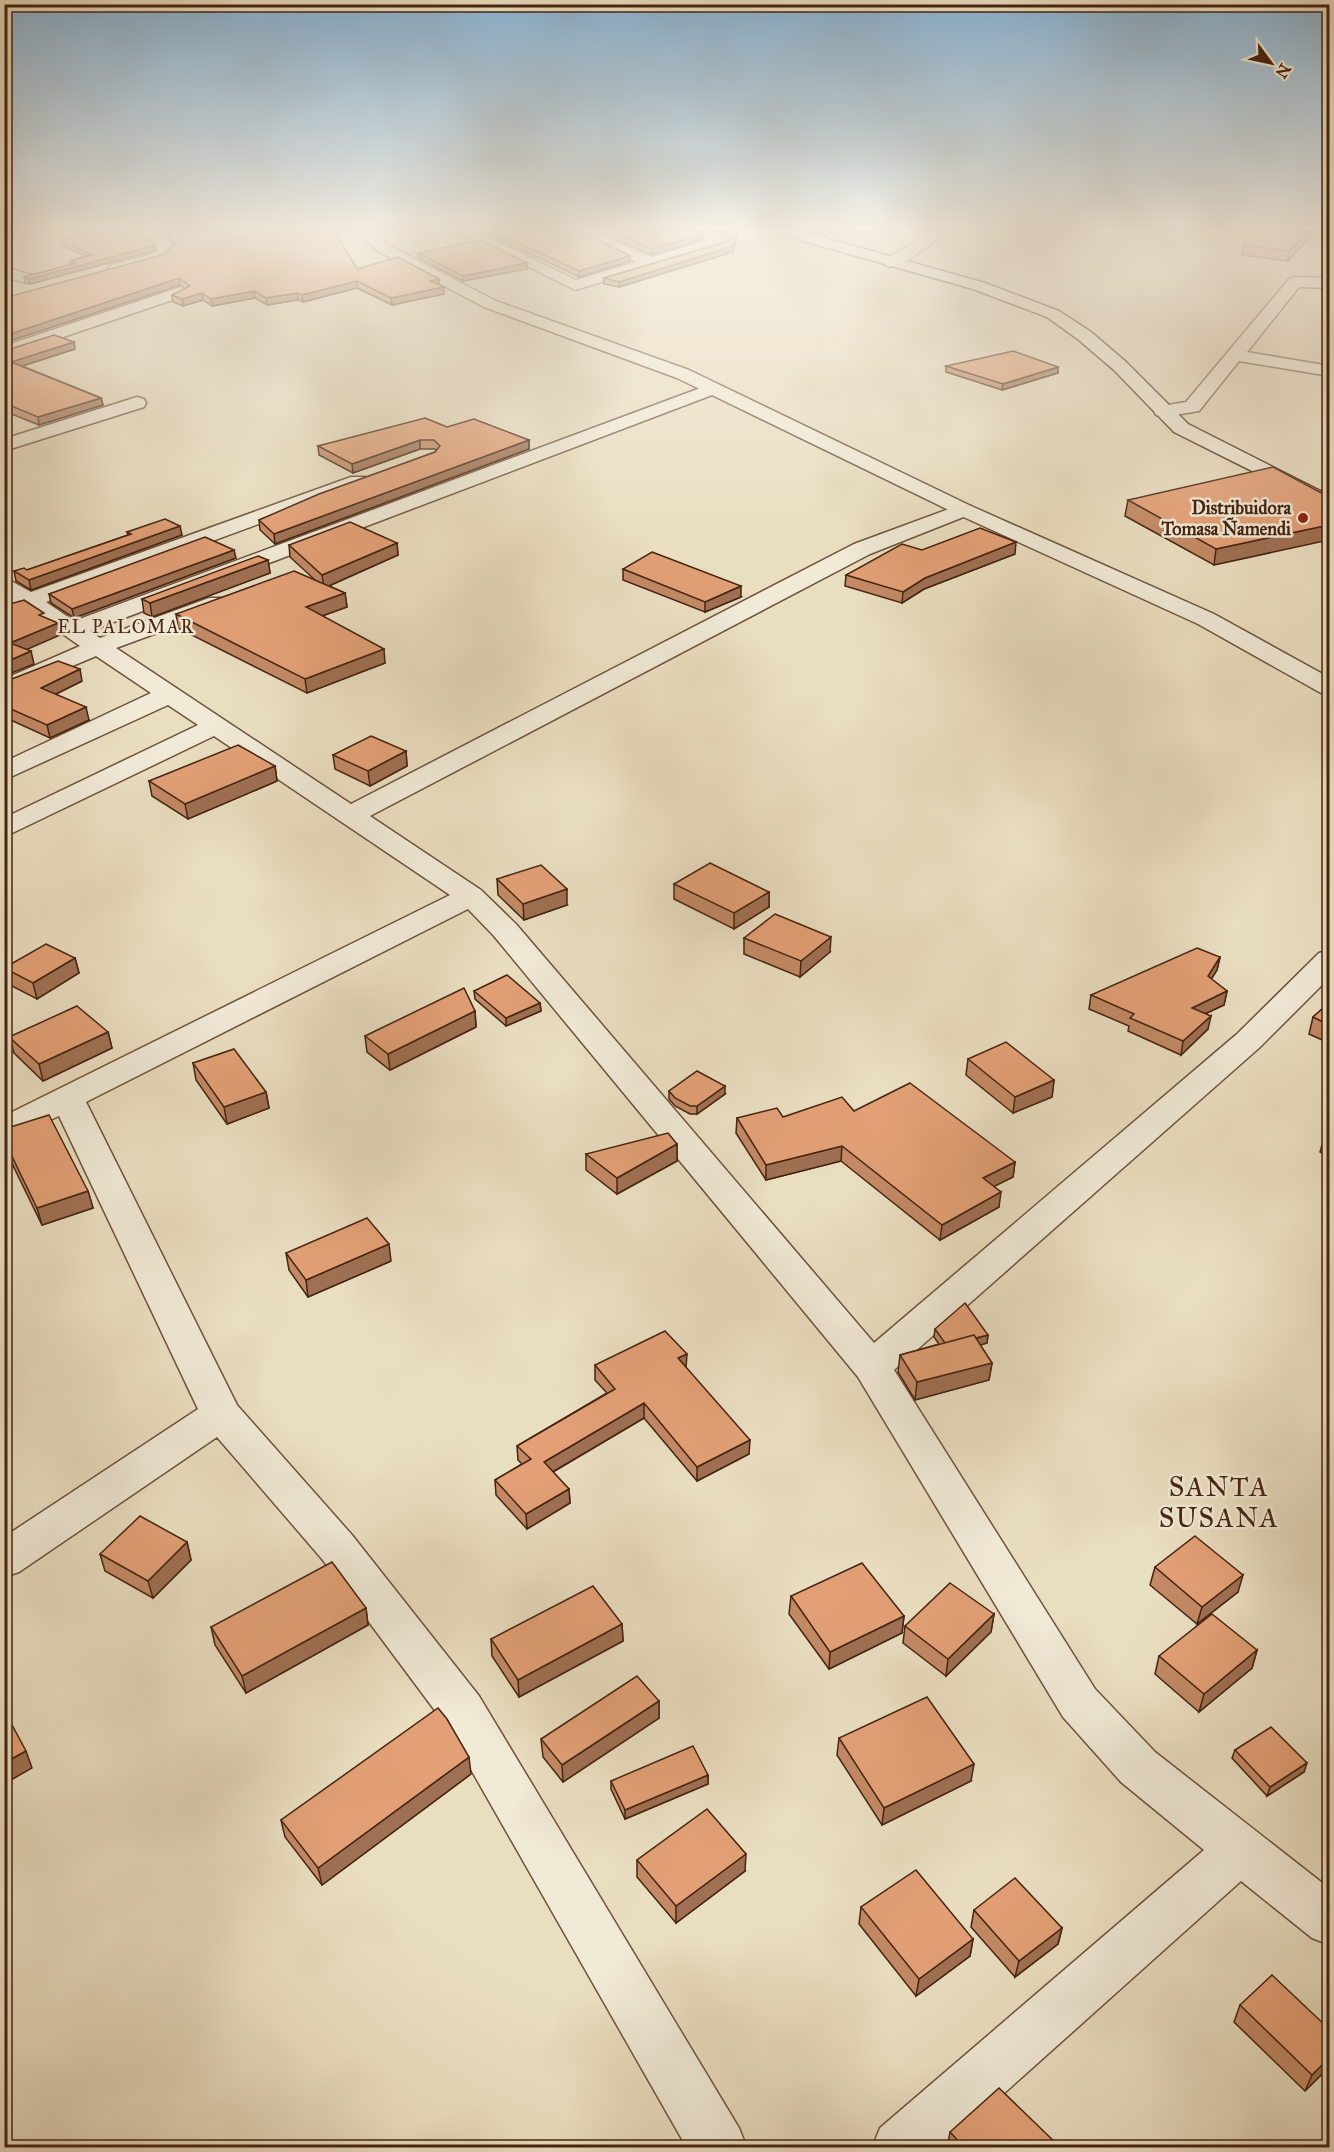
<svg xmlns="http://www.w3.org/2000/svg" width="1334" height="2152" font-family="'IM FELL Great Primer',serif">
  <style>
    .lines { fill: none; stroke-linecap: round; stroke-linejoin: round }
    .minor-casing { stroke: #6e523d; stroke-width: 3 }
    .tertiary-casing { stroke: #6e523d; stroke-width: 3 }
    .secondary-casing { stroke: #452411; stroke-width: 3 }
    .minor { fill: #f1ead7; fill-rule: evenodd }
    .tertiary { fill: #f1ead7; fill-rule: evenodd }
    .secondary { fill: #f1ead7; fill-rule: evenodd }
    .wall { fill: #c38a65; stroke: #452411; stroke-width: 1.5 }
    .shaded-wall { fill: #9f7053; stroke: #452411; stroke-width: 1.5 }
    .building { fill: #e3a076; stroke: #452411; stroke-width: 1.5 }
    .poi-dot { fill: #8f2418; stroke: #f1ead7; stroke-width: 2 }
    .labels { text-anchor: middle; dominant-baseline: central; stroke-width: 5; stroke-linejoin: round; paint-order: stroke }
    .far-poi-label { font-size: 18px; font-weight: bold; fill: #452411; stroke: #f1ead7; text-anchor: end }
    .far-neighbourhood-label { font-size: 18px; letter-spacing: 1.5px; fill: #452411; stroke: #f1ead7 }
    .near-neighbourhood-label { font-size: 27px; letter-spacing: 1.5px; fill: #452411; stroke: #f1ead7 }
  </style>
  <rect width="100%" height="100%" fill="#eadec1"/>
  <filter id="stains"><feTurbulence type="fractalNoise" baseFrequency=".00333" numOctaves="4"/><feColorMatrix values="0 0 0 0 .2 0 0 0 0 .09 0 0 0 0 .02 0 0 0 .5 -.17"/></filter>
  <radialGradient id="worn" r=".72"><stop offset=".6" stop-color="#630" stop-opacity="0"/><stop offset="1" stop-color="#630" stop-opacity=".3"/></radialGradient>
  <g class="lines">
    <g class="minor-casing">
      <g id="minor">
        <path d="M32 230 30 233 4 240V231Z"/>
        <path d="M137 230C151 230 170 233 174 250L165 259 116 273 111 271 108 268 111 265 155 253 158 249Z"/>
        <path d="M455 230H474L576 280 636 262 571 230H591L651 257 709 240 690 230H710L730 241 728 244 575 290Z"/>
        <path d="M934 230H951L908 260 889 267 881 262Z"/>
        <path d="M4 267 33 275 35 278 27 283 4 277Z"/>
        <path d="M1295 277 1330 278V288L1299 287 1247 352 1330 366V376L1239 361 1199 411 1163 417 1156 415 1154 411 1156 407 1186 402 1289 279Z"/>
        <path d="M181 287 189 292 187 295 4 357V346Z"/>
        <path d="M714 383 723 388 720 392 90 631 100 638 209 598H225L228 603 225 608 116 648 351 804 854 544 957 506H971L974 510 971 514 870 554 370 816 481 890 516 924 874 1343 1237 1034 1319 953 1330 950V977L1259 1048 894 1370 1095 1689 1155 1752 1330 1889V1945L1312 1938 1241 1881 943 2148H872L880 2128 1204 1850 1121 1782 1063 1717 858 1377 494 936 468 909 86 1102 237 1405 352 1535 479 1696 739 2128 747 2148H687L445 1724 322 1559 217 1437 19 1572 4 1577V1537L198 1409 59 1116 4 1141V1116L450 895 214 736 4 837V818L198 725 168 705 4 780V762L151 693 96 656 4 695V679L80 646 27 609 12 614 4 612V602L12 599 4 594V577L31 592 351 477H365L368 481 365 485 46 602 74 621Z"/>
        <path d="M137 397 144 399 146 403 144 407 4 451V439Z"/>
      </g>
    </g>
    <g class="tertiary-casing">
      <path id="tertiary" d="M353 230H370L388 245 496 301 689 370 971 506 1214 614 1330 678V695L1321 693 1198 624 957 514 677 378 484 307 378 251Z"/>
    </g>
    <g class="secondary-casing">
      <path id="secondary" d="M773 230H797L985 283 1059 311 1091 332 1126 362 1188 424 1330 496V510L1174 432 1114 370 1079 340 1047 317 973 289 775 233Z"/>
    </g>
    <use href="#minor" class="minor"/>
    <use href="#tertiary" class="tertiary"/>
    <use href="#secondary" class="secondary"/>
  </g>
  <g class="wall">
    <path d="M166 230H334L357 269 439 279V285L444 294 392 305 357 288 303 302 298 300 267 305 255 298 212 306 203 300 183 306 173 302 172 295 185 289 180 285 165 254 173 245 167 236Z"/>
    <path d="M480 230H578L630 256V261L579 277Z"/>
    <path d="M597 230H696L703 239 651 255Z"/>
    <path d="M715 230H738L733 252 619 287 604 284V278L729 241 730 239Z"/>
    <path d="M801 230H834L825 235Z"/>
    <path d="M951 230H977L967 235 952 232Z"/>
    <path d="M1316 230 1288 261 1242 255 1244 245Z"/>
    <path d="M61 240 154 243 155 248 153 251 30 284 25 282 24 277 70 265V261L86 256 62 245Z"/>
    <path d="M418 253 527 263V269L463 281 419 258Z"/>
    <path d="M75 349 22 366 101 398 103 405 39 425 4 411V351Z"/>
    <path d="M946 366 1058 367V373L1002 390 946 372Z"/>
    <path d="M447 427 529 440V449L275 544 260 530 259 520 435 452 436 450 435 449H420L353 473 319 455 318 446Z"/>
    <path d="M1329 497 1214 565 1125 516 1128 500Z"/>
    <path d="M127 532 182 535 31 590 16 581 14 571 27 570 128 535Z"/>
    <path d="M397 543 398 555 329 586 345 593 347 607 322 616 385 663 307 693 178 628 176 614 315 580 290 557 289 545Z"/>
    <path d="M922 550 1015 554 924 589 902 603 845 586 846 575Z"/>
    <path d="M236 558 74 618 51 603 49 594Z"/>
    <path d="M268 560 270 573 152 617 144 613 142 599Z"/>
    <path d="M623 569 741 597 705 612 623 580Z"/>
    <path d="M82 681 56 694 89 720 50 738 4 717V682Z"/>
    <path d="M406 751 407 766 370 786 335 769 333 755Z"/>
    <path d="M275 766 277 781 188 819 152 796 149 781Z"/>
    <path d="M497 879 567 905 524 920 498 895Z"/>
    <path d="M674 884 769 892V907L734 929 674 899Z"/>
    <path d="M744 938 830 952 800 977 744 954Z"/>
    <path d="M1220 957 1217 970 1211 979 1227 991 1224 1005 1205 1014 1208 1029 1181 1055 1128 1031 1129 1026 1089 1009 1091 995Z"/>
    <path d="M75 958 79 973 37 999 8 984 4 968Z"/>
    <path d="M474 991 540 1003 541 1011 506 1026 475 999Z"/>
    <path d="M1329 1003V1043L1309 1034 1313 1017Z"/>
    <path d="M475 1011 476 1027 390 1070 367 1052 365 1036Z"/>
    <path d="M108 1032 112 1048 43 1081 14 1053 9 1037Z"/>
    <path d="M968 1059 1054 1080 1052 1097 1013 1113 966 1075Z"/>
    <path d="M193 1063 266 1092 269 1108 227 1124 196 1080Z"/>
    <path d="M669 1091 725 1094 697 1114H690L675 1106 669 1099Z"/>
    <path d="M783 1117 1015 1162 1013 1177 994 1186 999 1207 940 1240 841 1161 766 1180 736 1133 737 1118Z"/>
    <path d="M4 1129 88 1191 93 1208 42 1225 4 1147Z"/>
    <path d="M1329 1133V1157L1320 1152 1324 1138Z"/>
    <path d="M677 1144V1161L617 1194 586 1170V1154Z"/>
    <path d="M286 1253 391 1261 308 1297 289 1270Z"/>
    <path d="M935 1329 988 1335 987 1343 980 1345 992 1363 989 1380 915 1400 898 1372 900 1355 939 1344 934 1337Z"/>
    <path d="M595 1365 686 1368 749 1454 697 1481 644 1418 553 1472 569 1489 570 1503 527 1529 496 1495 495 1480 522 1464 518 1460 517 1446 607 1393 595 1380Z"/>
    <path d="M187 1542 191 1560 153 1598 105 1571 100 1554Z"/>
    <path d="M1155 1567 1238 1592 1197 1624 1150 1585Z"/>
    <path d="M791 1596 904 1616 902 1633 829 1669 789 1614Z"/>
    <path d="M366 1608 368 1625 246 1693 215 1645 211 1627Z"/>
    <path d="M994 1614 991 1632 946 1676 903 1643 905 1626Z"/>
    <path d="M622 1624 623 1641 519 1697 492 1656 491 1639Z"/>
    <path d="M1257 1650 1252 1668 1199 1712 1155 1674 1159 1656Z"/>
    <path d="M659 1701V1718L563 1782 543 1757 541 1739Z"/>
    <path d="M839 1738 971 1781 882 1825 837 1755Z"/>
    <path d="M1235 1750 1304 1772 1267 1796 1232 1758Z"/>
    <path d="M471 1774 322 1885 285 1837 281 1820Z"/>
    <path d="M708 1775V1784L625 1819 611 1789V1781Z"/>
    <path d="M637 1860 745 1871 676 1923 637 1877Z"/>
    <path d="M861 1907 973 1939 970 1956 916 1996 859 1924Z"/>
    <path d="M974 1910 1062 1928 1058 1944 1015 1977 971 1927Z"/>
    <path d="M1240 2005 1329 2029V2067L1305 2091 1234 2022Z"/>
    <path d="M950 2132 1061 2148H947Z"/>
  </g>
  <g class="shaded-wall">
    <path d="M737 230H738L733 252 619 287V282L733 246Z"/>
    <path d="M825 230H834L825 235Z"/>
    <path d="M967 230H977L967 235Z"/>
    <path d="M1309 230H1316L1288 261 1289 251Z"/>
    <path d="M703 234V239L651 255V249Z"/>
    <path d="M154 243 155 248 153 251 30 284 29 279Z"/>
    <path d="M630 256V261L579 277V271Z"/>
    <path d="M527 263V269L463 281V276Z"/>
    <path d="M179 278 180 285 4 343V336Z"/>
    <path d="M439 279V286L430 281Z"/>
    <path d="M357 281V288L303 302 302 295Z"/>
    <path d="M444 287V294L392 305 391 298Z"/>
    <path d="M254 291 255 298 212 306 211 299Z"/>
    <path d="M202 293 203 300 183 306 182 299Z"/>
    <path d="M297 293 298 300 267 305 266 298Z"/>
    <path d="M74 342 75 349 13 369 11 362Z"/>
    <path d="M1058 367V373L1002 390 1003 384Z"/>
    <path d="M101 398 103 405 39 425 38 417Z"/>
    <path d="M420 440V449L353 473 352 464Z"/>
    <path d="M529 440V449L275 544 274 534Z"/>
    <path d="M1329 525V540L1214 565 1216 549Z"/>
    <path d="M180 526 182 535 31 590 29 580Z"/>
    <path d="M1016 542 1015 554 924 589 902 603 903 592 925 578Z"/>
    <path d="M397 543 398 555 324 588 322 575Z"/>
    <path d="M234 550 236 558 74 618 72 609Z"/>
    <path d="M268 560 270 573 152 617 150 603Z"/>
    <path d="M741 586V597L705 612V602Z"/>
    <path d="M4 587 7 598 4 600Z"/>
    <path d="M345 593 347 607 308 621 306 607Z"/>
    <path d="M58 623 60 635 12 656 10 643Z"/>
    <path d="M384 649 385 663 307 693 305 679Z"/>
    <path d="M31 651 34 664 4 676V663Z"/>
    <path d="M80 669 82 681 44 700 41 688Z"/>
    <path d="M86 707 89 720 50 738 47 725Z"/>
    <path d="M406 751 407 766 370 786 368 771Z"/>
    <path d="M275 766 277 781 188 819 185 804Z"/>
    <path d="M567 889V905L524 920 523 904Z"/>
    <path d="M769 892V907L734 929V913Z"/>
    <path d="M831 937 830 952 800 977 801 961Z"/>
    <path d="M1220 957 1217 970 1205 989 1208 976Z"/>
    <path d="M75 958 79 973 37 999 33 983Z"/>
    <path d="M1227 991 1224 1005 1189 1021 1192 1008Z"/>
    <path d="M540 1003 541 1011 506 1026V1018Z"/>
    <path d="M475 1011 476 1027 390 1070 388 1054Z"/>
    <path d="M1211 1016 1208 1029 1181 1055 1183 1041Z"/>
    <path d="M108 1032 112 1048 43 1081 39 1064Z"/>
    <path d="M1054 1080 1052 1097 1013 1113 1015 1097Z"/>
    <path d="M725 1086V1094L697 1114V1106Z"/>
    <path d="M266 1092 269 1108 227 1124 224 1107Z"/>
    <path d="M677 1144V1161L617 1194V1178Z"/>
    <path d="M842 1146 841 1161 766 1180V1165Z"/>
    <path d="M1015 1162 1013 1177 981 1193 983 1178Z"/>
    <path d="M88 1191 93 1208 42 1225 37 1208Z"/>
    <path d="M1001 1192 999 1207 940 1240 942 1225Z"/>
    <path d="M389 1244 391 1261 308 1297 306 1280Z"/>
    <path d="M988 1335 987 1343 947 1356 948 1347Z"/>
    <path d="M687 1354 686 1368 678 1358Z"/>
    <path d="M992 1363 989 1380 915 1400 917 1382Z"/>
    <path d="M644 1403V1418L544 1477V1462Z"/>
    <path d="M750 1440 749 1454 697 1481V1467Z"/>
    <path d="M569 1489 570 1503 527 1529 526 1514Z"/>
    <path d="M187 1542 191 1560 153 1598 148 1581Z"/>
    <path d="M1243 1575 1238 1592 1197 1624 1202 1607Z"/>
    <path d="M366 1608 368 1625 246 1693 242 1676Z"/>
    <path d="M994 1614 991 1632 946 1676 948 1659Z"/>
    <path d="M904 1616 902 1633 829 1669 830 1652Z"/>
    <path d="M622 1624 623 1641 519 1697 518 1680Z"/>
    <path d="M1257 1650 1252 1668 1199 1712 1204 1694Z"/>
    <path d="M659 1701V1718L563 1782 562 1765Z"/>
    <path d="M26 1751 32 1768 4 1784V1763Z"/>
    <path d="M469 1757 471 1774 322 1885 318 1868Z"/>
    <path d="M1307 1763 1304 1772 1267 1796 1270 1787Z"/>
    <path d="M974 1764 971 1781 882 1825 884 1808Z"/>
    <path d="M708 1775V1784L625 1819V1810Z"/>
    <path d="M746 1854 745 1871 676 1923V1906Z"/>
    <path d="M1062 1928 1058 1944 1015 1977 1019 1961Z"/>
    <path d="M973 1939 970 1956 916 1996 919 1979Z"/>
    <path d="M1329 2058V2067L1305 2091 1312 2075Z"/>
  </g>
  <g class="building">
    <path d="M99 230H134L142 232 154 243 153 246 29 279 24 277 77 263 70 261 92 255 61 240Z"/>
    <path d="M167 230H334L357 269 398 257 439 279 430 281 444 287 391 298 357 281 302 295 297 293 266 298 254 291 211 299 202 293 182 299 172 295 190 286 179 278 4 336V298L165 254 175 243Z"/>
    <path d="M491 230H578L630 256 579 271Z"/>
    <path d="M609 230H696L703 234 651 249Z"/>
    <path d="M724 230H737L733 246 619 282 604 278 729 241 732 235Z"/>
    <path d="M1259 230H1309L1289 251 1244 245Z"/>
    <path d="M481 240 527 263 463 276 418 253Z"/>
    <path d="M54 335 74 342 11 362 101 398 38 417 4 403V351Z"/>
    <path d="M1013 351 1058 367 1003 384 946 366Z"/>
    <path d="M425 418 447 427 474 419 529 440 274 534 259 520 319 494 435 452 440 446 434 440H420L352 464 318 446Z"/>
    <path d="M1273 467 1329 497V525L1216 549 1128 500Z"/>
    <path d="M165 519 180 526 29 580 14 571 24 568 27 570 131 534 127 532Z"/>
    <path d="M350 522 397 543 322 575 289 545Z"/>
    <path d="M980 528 1016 542 925 578 903 592 846 575 902 544 922 550Z"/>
    <path d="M205 537 234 550 72 609 49 594Z"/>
    <path d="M652 552 741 586 705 602 623 569Z"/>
    <path d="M258 556 268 560 150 603 142 599Z"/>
    <path d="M294 571 345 593 306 607 384 649 305 679 176 614Z"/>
    <path d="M24 600 44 613 39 615 58 623 10 643 31 651 4 663V603L10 604Z"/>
    <path d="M58 661 80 669 41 688 86 707 47 725 4 706V682Z"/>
    <path d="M371 736 406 751 368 771 333 755Z"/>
    <path d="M238 745 275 766 185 804 149 781Z"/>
    <path d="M710 863 769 892 734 913 674 884Z"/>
    <path d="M541 865 567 889 523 904 497 879Z"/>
    <path d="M775 914 831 937 801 961 744 938Z"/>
    <path d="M46 944 75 958 33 983 4 968Z"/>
    <path d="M1197 948 1220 957 1208 976 1227 991 1192 1008 1211 1016 1183 1041 1130 1018 1134 1014 1091 995Z"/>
    <path d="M507 975 540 1003 506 1018 474 991Z"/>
    <path d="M464 988 475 1011 388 1054 365 1036Z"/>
    <path d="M1329 1003V1025L1313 1017Z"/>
    <path d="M77 1006 108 1032 39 1064 9 1037Z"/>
    <path d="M1006 1042 1054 1080 1015 1097 968 1059Z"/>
    <path d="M234 1049 266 1092 224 1107 193 1063Z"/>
    <path d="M697 1071 725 1086 697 1106H690L675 1098 669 1091Z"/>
    <path d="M910 1083 1015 1162 983 1178 1001 1192 942 1225 842 1146 766 1165 737 1118 777 1108 783 1117 842 1097 854 1111Z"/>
    <path d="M49 1115 88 1191 37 1208 4 1140V1129Z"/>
    <path d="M668 1133 677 1144 617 1178 586 1154Z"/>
    <path d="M1329 1133V1141L1324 1138Z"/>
    <path d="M367 1218 389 1244 306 1280 286 1253Z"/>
    <path d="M965 1303 988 1335 976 1338 974 1335 945 1343 935 1329Z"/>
    <path d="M665 1331 687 1354 678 1358 750 1440 697 1467 644 1403 544 1462 569 1489 526 1514 495 1480 531 1459 517 1446 615 1389 595 1365Z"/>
    <path d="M974 1335 992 1363 917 1382 900 1355Z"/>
    <path d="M140 1516 187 1542 148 1581 100 1554Z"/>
    <path d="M1195 1536 1243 1575 1202 1607 1155 1567Z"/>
    <path d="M332 1562 366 1608 242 1676 211 1627Z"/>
    <path d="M862 1563 904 1616 830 1652 791 1596Z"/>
    <path d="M950 1583 994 1614 948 1659 905 1626Z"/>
    <path d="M593 1586 622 1624 518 1680 491 1639Z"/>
    <path d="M1212 1614 1257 1650 1204 1694 1159 1656Z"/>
    <path d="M637 1676 659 1701 562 1765 541 1739Z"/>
    <path d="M927 1697 974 1764 884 1808 839 1738Z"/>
    <path d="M438 1708 447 1719 469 1757 318 1868 281 1820Z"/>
    <path d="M4 1710 26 1751 4 1763Z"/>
    <path d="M1271 1727 1307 1763 1270 1787 1235 1750Z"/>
    <path d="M693 1746 708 1775 625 1810 611 1781Z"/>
    <path d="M707 1809 746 1854 676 1906 637 1860Z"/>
    <path d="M916 1870 973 1939 919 1979 861 1907Z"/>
    <path d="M1015 1878 1062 1928 1019 1961 974 1910Z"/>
    <path d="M1272 1975 1329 2029V2058L1312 2075 1240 2005Z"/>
    <path d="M999 2088 1061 2148H965L950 2132Z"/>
  </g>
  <linearGradient id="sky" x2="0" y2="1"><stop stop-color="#8ab6d8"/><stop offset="0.43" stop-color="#f6f0e3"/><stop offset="1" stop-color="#f6f0e3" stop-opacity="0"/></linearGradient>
  <rect width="1334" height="532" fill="url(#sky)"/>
  <circle class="poi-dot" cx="1303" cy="518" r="6"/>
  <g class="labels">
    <g class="far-poi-label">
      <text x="1291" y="508">Distribuidora<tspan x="1291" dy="21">Tomasa Ñamendi</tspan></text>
    </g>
    <g class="far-neighbourhood-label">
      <text x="126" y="627">EL PALOMAR</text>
    </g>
    <g class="near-neighbourhood-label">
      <text x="1219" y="1486">SANTA<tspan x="1219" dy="31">SUSANA</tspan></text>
    </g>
  </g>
  <rect width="1334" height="2152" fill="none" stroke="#eadec1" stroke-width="24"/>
  <rect x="6" y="6" width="1322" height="2140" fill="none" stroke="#452411" stroke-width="3"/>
  <rect x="12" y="12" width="1310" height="2128" fill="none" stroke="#452411" stroke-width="1.5"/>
  <g transform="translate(1271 63) rotate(123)" stroke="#f1ead7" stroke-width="4.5" paint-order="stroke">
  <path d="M0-4.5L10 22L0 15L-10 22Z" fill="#452411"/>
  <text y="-9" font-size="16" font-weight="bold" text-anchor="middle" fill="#452411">N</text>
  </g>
  <rect width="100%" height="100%" filter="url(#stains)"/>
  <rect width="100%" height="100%" fill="url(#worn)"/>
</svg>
